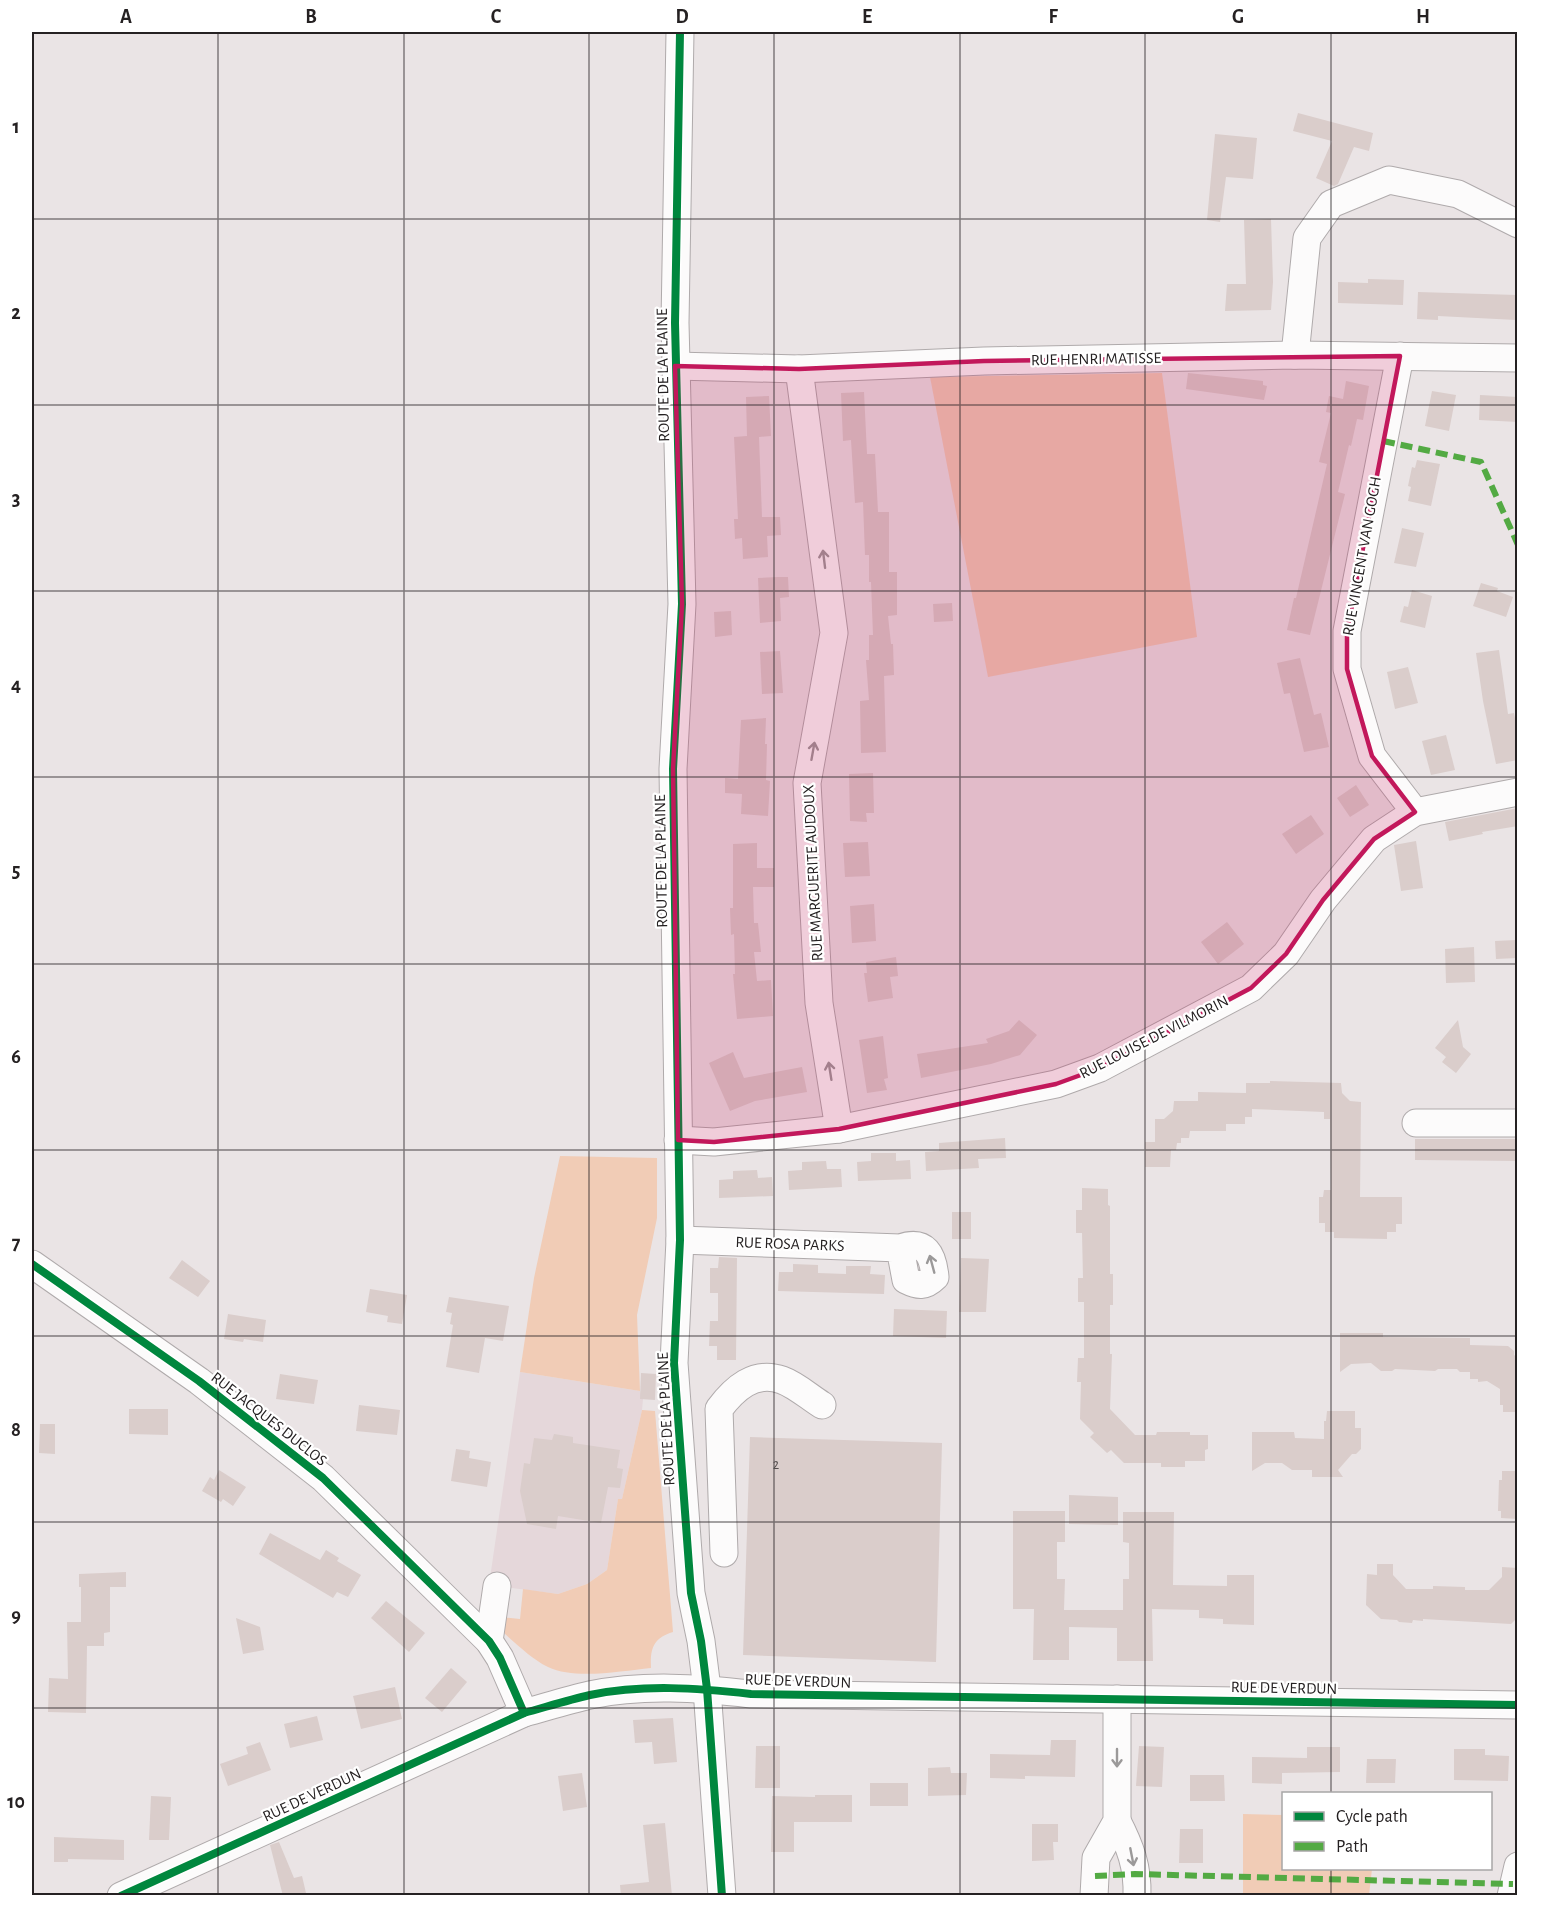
<svg xmlns="http://www.w3.org/2000/svg" width="1549" height="1927" font-family="'Alegreya Sans',sans-serif">
  <style>
    .built { fill: #e5d7da }
    .green { fill: #f1ccb6 }
    .building { fill: #dacdcb }
    .lines { fill: none; stroke-linecap: round; stroke-linejoin: round }
    .minor-casing { stroke: #afaaab; stroke-width: 29 }
    .minor { stroke: #fcfbfb; stroke-width: 27 }
    .quiet { stroke: #53aa43; stroke-width: 6; stroke-dasharray: 12 6; stroke-linecap: butt }
    .cycleway-casing { stroke: #fff; stroke-width: 11 }
    .cycleway { stroke: #00873e; stroke-width: 8 }
    .oneway { stroke: #9b9999 }
    .marked { fill: #c2185b; fill-opacity: 0.2; stroke: #c2185b; stroke-width: 4.5; stroke-linejoin: round }
    .grid { fill: none; stroke: #252122; stroke-width: 1.5; stroke-opacity: 0.55 }
    .labels { text-anchor: middle; dominant-baseline: central; stroke-width: 4.5; stroke-linejoin: round; paint-order: stroke }
    .number-label { font-size: 14px; fill: #544e4e }
    .street-label { font-size: 16px; fill: #252122; stroke: #fff }
    .neatline { fill: none; stroke: #252122; stroke-width: 2 }
    .grid-label { font-size: 20px; text-anchor: middle; font-weight: bold; fill: #252122 }
  </style>
  <rect width="100%" height="100%" fill="#eae4e5"/>
  <path class="built" d="M520 1372 640 1391 643 1399 642 1410 622 1499H618L607 1570 587 1584 558 1594 489 1585Z"/>
  <g class="green">
    <path d="M1162 373 1197 637 988 677 930 377Z"/>
    <path d="M560 1156 657 1158V1218L637 1315 640 1391 520 1372 534 1278Z"/>
    <path d="M642 1410 655 1411 673 1632C653 1638 650 1649 651 1668 621 1671 575 1680 548 1667 530 1658 515 1642 499 1629L501 1617 520 1619 523 1589 558 1594 587 1584 607 1570 618 1499H622Z"/>
    <path d="M1243 1814 1283 1815 1284 1868 1372 1869 1369 1895H1243Z"/>
  </g>
  <g class="building">
    <path d="M1298 113 1373 133 1369 151 1354 147 1338 184 1334 186 1316 178 1332 141 1293 131Z"/>
    <path d="M1215 134 1257 138 1253 179 1226 177 1220 222 1207 220Z"/>
    <path d="M1271 219 1273 282 1271 310 1225 311 1227 284H1246L1244 220Z"/>
    <path d="M1368 279 1404 280 1403 305 1338 303V282L1368 283Z"/>
    <path d="M1418 292 1517 295 1516 320 1438 316V320L1417 319Z"/>
    <path d="M1188 373 1263 381V385L1267 386 1264 400 1186 389Z"/>
    <path d="M1346 381 1369 386 1363 420 1357 419 1351 446 1349 445 1338 492 1345 494 1310 635 1287 630 1294 598H1296L1327 464 1319 462 1331 413 1326 412 1329 396 1343 399Z"/>
    <path d="M1432 391 1456 395 1449 431 1425 426Z"/>
    <path d="M864 392 867 454H875L878 512H889V572H897V615L888 616 891 644H893L894 675 884 676 886 752 861 753 860 701 869 700 866 660H869V635H873L871 582H869V555H865L863 502 855 503 851 440 843 441 841 393Z"/>
    <path d="M1480 395 1518 397V422L1479 420Z"/>
    <path d="M769 396 771 436 759 437 762 517H780L781 535 767 536 768 557 743 559 742 538 735 539 734 519H738L734 437 747 436 746 397Z"/>
    <path d="M1417 460 1440 464 1431 506 1408 501 1411 487 1408 486 1412 467 1415 468Z"/>
    <path d="M1402 528 1424 533 1416 567 1394 563Z"/>
    <path d="M778 577H788L789 597 780 598 781 621 760 623 758 578Z"/>
    <path d="M1481 583 1498 588 1497 591 1513 597 1506 617 1473 606Z"/>
    <path d="M1412 590 1432 596 1425 628 1400 622 1404 606 1408 607Z"/>
    <path d="M952 603 953 621 934 622 933 604Z"/>
    <path d="M731 611 732 635 715 637 714 612Z"/>
    <path d="M1499 650 1508 714 1514 713 1518 733V760L1496 764 1483 701 1476 653Z"/>
    <path d="M780 651 783 693 762 694 760 652Z"/>
    <path d="M1300 658 1314 715 1321 713 1329 747 1304 752 1290 693 1284 694 1277 663Z"/>
    <path d="M1408 667 1418 703 1395 709 1387 672Z"/>
    <path d="M766 718 765 744H767L766 780 770 781 768 816 741 814 742 794 725 793V778L738 779 741 720Z"/>
    <path d="M1446 735 1455 770 1431 775 1422 741Z"/>
    <path d="M873 773 874 813H866L867 822 850 821 849 774Z"/>
    <path d="M1356 785 1369 805 1350 817 1337 798Z"/>
    <path d="M1518 808V826L1482 832 1483 834 1449 841 1445 822Z"/>
    <path d="M1311 815 1324 834 1296 854 1282 834Z"/>
    <path d="M1416 841 1423 888 1401 891 1394 845Z"/>
    <path d="M868 842 870 876 845 877 843 843Z"/>
    <path d="M757 843V868H774V887H753L754 923H758L761 952H754L757 981 771 980 773 1016 737 1019 733 974H735L734 934 731 935 730 908H733V844Z"/>
    <path d="M874 904 876 941 852 943 850 906Z"/>
    <path d="M1227 922 1244 944 1218 964 1201 942Z"/>
    <path d="M1516 940 1517 958 1496 959 1495 941Z"/>
    <path d="M1474 947 1475 982 1446 983 1445 949Z"/>
    <path d="M896 957 898 976 890 977 893 998 868 1002 864 973H867L866 962Z"/>
    <path d="M1019 1020 1037 1035 1020 1055 991 1064 921 1078 917 1054 988 1043 986 1039 1009 1031Z"/>
    <path d="M1458 1020 1463 1047 1471 1054 1456 1073 1442 1062 1446 1057 1435 1048Z"/>
    <path d="M883 1036 888 1078 884 1079 887 1090 867 1093 859 1040Z"/>
    <path d="M733 1052 744 1078 802 1067 807 1092 755 1101 730 1111 709 1063Z"/>
    <path d="M1270 1081 1341 1083 1342 1093 1350 1101 1361 1102 1360 1197H1402V1224H1396V1232H1387V1239L1334 1238V1232H1325V1223H1319V1197H1323L1324 1190H1331L1330 1119H1324V1112L1252 1109V1117H1245V1124H1226V1131H1190L1189 1138H1181V1143H1177L1176 1150H1171L1170 1167H1145V1142H1155V1119H1164L1173 1111 1174 1101H1198V1092L1246 1093V1083H1270Z"/>
    <path d="M1005 1138 1006 1158 978 1159 979 1168 926 1171 925 1152 939 1151V1143Z"/>
    <path d="M1415 1139H1518V1161L1415 1160Z"/>
    <path d="M871 1153H896V1161L910 1160 911 1179 858 1181 857 1162 871 1161Z"/>
    <path d="M826 1161 827 1169H841L842 1187 789 1190 788 1171 802 1170V1162Z"/>
    <path d="M757 1170 758 1178 772 1177 773 1196 719 1198V1180L733 1179V1171Z"/>
    <path d="M1082 1188 1108 1189V1205L1110 1206V1274H1113V1305H1110V1354H1112L1110 1409 1135 1435H1156L1157 1432H1190V1435H1208V1449L1205 1450V1461H1185V1467H1161V1463H1124L1111 1450 1107 1453 1090 1437 1094 1433 1080 1419 1081 1382H1077L1078 1358H1084V1302H1078V1278H1083L1082 1233H1076V1210H1082Z"/>
    <rect x="952" y="1212" width="19" height="27"/>
    <path d="M719 1257 737 1258 736 1360H717V1346H709L710 1321H718V1293H710V1268H718Z"/>
    <path d="M961 1258 989 1259 986 1312H959Z"/>
    <path d="M182 1260 210 1281 198 1297 169 1278Z"/>
    <path d="M793 1264 818 1265V1273L846 1274V1266H871L870 1274 885 1275 884 1294 778 1291 779 1272H793Z"/>
    <path d="M370 1289 407 1295 402 1324 387 1322 388 1316 366 1312Z"/>
    <path d="M449 1297 509 1306 503 1341 485 1338 479 1373 446 1367 453 1325 450 1324 452 1313 446 1312Z"/>
    <path d="M894 1309 947 1311 946 1338 893 1336Z"/>
    <path d="M228 1314 266 1320 263 1342 244 1339 243 1342 224 1339Z"/>
    <path d="M1340 1333H1383V1337L1470 1338V1345L1508 1346 1514 1351V1355L1518 1358V1412H1503V1405H1500V1389L1487 1381 1478 1382V1379H1470V1372H1460L1457 1369H1438L1435 1371 1395 1369 1392 1371H1381L1371 1363 1351 1364 1340 1372Z"/>
    <path d="M641 1373 656 1374 655 1400 640 1399Z"/>
    <path d="M280 1374 318 1380 314 1404 276 1399Z"/>
    <path d="M359 1405 400 1410 397 1435 356 1431Z"/>
    <path d="M129 1409H168V1435L129 1434Z"/>
    <path d="M1327 1411H1355V1428H1361V1449L1356 1454H1352L1338 1470 1343 1477H1312V1470H1292L1282 1463H1265L1252 1471V1432H1294L1295 1438 1324 1439V1421H1326Z"/>
    <path d="M40 1424H55V1454L39 1453Z"/>
    <path d="M554 1434 573 1437V1443L620 1450 617 1468 623 1469 620 1488 608 1487 601 1523 558 1516 556 1529 527 1524 520 1491 524 1463 530 1464 534 1438 552 1440Z"/>
    <path d="M750 1437 942 1443 936 1662 743 1655Z"/>
    <path d="M456 1449 470 1451 469 1458 491 1462 487 1487 451 1481Z"/>
    <path d="M219 1470 246 1487 233 1506 223 1499 221 1502 202 1491 210 1477 214 1480Z"/>
    <path d="M1502 1471H1518V1519L1501 1518V1511H1498L1499 1480H1502Z"/>
    <path d="M1069 1495 1118 1497V1525L1069 1524Z"/>
    <path d="M1013 1511H1065V1542H1057V1579H1065L1064 1610H1123V1579H1129V1543L1123 1542V1512H1174L1173 1585 1227 1586V1575H1254V1625L1223 1624V1619L1199 1618V1610L1152 1609 1153 1661H1117V1628L1069 1627V1660H1033L1034 1609H1013Z"/>
    <path d="M270 1533 320 1560 326 1550 339 1558 337 1561 361 1575 348 1597 337 1592 333 1598 259 1554Z"/>
    <path d="M1377 1564H1393V1575L1406 1589H1433V1586L1465 1587V1590H1489L1502 1577V1567L1518 1568V1617L1511 1624 1423 1619V1621L1413 1620 1412 1623 1399 1622 1397 1620 1381 1619 1366 1605 1367 1574 1377 1575Z"/>
    <path d="M126 1572V1587H110V1632L104 1633V1646H87L86 1713 48 1712 49 1678 68 1679 67 1622H81V1587H105H79V1574Z"/>
    <path d="M386 1601 425 1633 409 1652 371 1618Z"/>
    <path d="M236 1618 260 1627 264 1650 243 1654Z"/>
    <path d="M451 1668 467 1682 442 1712 425 1698Z"/>
    <path d="M395 1687 402 1719 361 1729 353 1696Z"/>
    <path d="M317 1716 323 1740 290 1748 284 1724Z"/>
    <path d="M673 1718 677 1762 654 1764 652 1742 635 1743 633 1720Z"/>
    <path d="M1051 1740H1076L1075 1777 1025 1776V1779L990 1778V1754L1050 1755Z"/>
    <path d="M260 1742 271 1770 228 1786 220 1764 248 1754 246 1747Z"/>
    <path d="M756 1746H780V1788H755Z"/>
    <path d="M1139 1746 1164 1747 1162 1787 1136 1786Z"/>
    <path d="M1307 1747H1340V1772L1282 1773V1784L1252 1783V1757L1307 1758Z"/>
    <path d="M1454 1749H1485V1755L1509 1756 1508 1781 1454 1780Z"/>
    <path d="M1367 1759H1396L1395 1783H1366Z"/>
    <path d="M950 1767 951 1773H967L966 1795 928 1796V1768Z"/>
    <path d="M582 1773 587 1807 563 1811 558 1776Z"/>
    <path d="M1190 1775H1224L1225 1801H1190Z"/>
    <rect x="870" y="1783" width="38" height="23"/>
    <path d="M815 1795H852V1822H794V1852H771L772 1796 815 1797Z"/>
    <path d="M151 1796 171 1797 169 1840H149Z"/>
    <path d="M665 1823 672 1896H621L620 1885 649 1882 643 1825Z"/>
    <path d="M1032 1824H1058V1842H1053L1054 1860 1032 1861Z"/>
    <path d="M1180 1829H1203V1863H1179Z"/>
    <path d="M54 1837 124 1840V1860L68 1859V1862H54Z"/>
    <path d="M279 1842 294 1878 302 1876 306 1893 296 1896H283L270 1845Z"/>
  </g>
  <g class="lines">
    <g class="minor-casing">
      <g id="minor">
        <path d="M680 32 675 323 682 604 673 769 680 1240 674 1363 691 1593 701 1641 707 1689 722 1896"/>
        <path d="M1295 355 1307 238 1331 204 1389 180 1458 194 1518 224"/>
        <path d="M1400 356 1347 631V669L1372 756 1415 812"/>
        <path d="M675 366 799 369 984 361 1295 355 1518 358"/>
        <path d="M799 369 834 633 807 783 819 1003 839 1129"/>
        <path d="M1416 1123H1518"/>
        <path d="M678 1140 714 1142 839 1129 1056 1084 1100 1068 1251 988 1286 954 1323 900 1374 839 1415 812 1518 792"/>
        <path d="M680 1240 900 1248C926 1239 933 1255 935 1277 925 1287 918 1286 906 1280L900 1248"/>
        <path d="M32 1264 199 1381 323 1478 489 1641 500 1658 524 1713"/>
        <path d="M724 1553 719 1409C734 1389 754 1370 782 1380 796 1385 809 1397 822 1405"/>
        <path d="M489 1641 497 1586"/>
        <path d="M1117 1821C1130 1846 1138 1867 1137 1896"/>
        <path d="M121 1896 524 1713C546 1707 568 1700 590 1695 643 1684 698 1688 751 1694L1518 1705"/>
        <path d="M1094 1896 1096 1858 1117 1821V1699"/>
        <path d="M1511 1896 1518 1866"/>
      </g>
    </g>
    <use href="#minor" class="minor"/>
    <g class="quiet">
      <path d="M1383 441 1481 462 1518 545"/>
      <path d="M1095 1876 1135 1874 1513 1884"/>
    </g>
    <g class="cycleway-casing">
      <g id="cycleway">
        <path d="M680 32 675 323 682 604 673 769 680 1240 674 1363 691 1593 701 1641 707 1689 722 1896"/>
        <path d="M32 1264 199 1381 323 1478 489 1641 500 1658 524 1713"/>
        <path d="M121 1896 524 1713C546 1707 568 1700 590 1695 643 1684 698 1688 751 1694L1518 1705"/>
      </g>
    </g>
    <use href="#cycleway" class="cycleway"/>
  </g>
  <defs><path id="oneway-shaft" d="M-6 0H5M1.5-3L5.5 0L1.5 3" fill="none" stroke-width="1.6" stroke-linecap="round" stroke-linejoin="round" transform="scale(1.5)"/></defs>
  <g class="oneway">
    <use href="#oneway-shaft" transform="translate(824 559) rotate(-97)"/>
    <use href="#oneway-shaft" transform="translate(813 751) rotate(-80)"/>
    <use href="#oneway-shaft" transform="translate(830 1071) rotate(-99)"/>
    <use href="#oneway-shaft" transform="translate(932 1264) rotate(-105)"/>
    <use href="#oneway-shaft" transform="translate(1117 1758) rotate(90)"/>
    <use href="#oneway-shaft" transform="translate(1132 1857) rotate(79)"/>
  </g>
  <path class="marked" d="M1400 356 1347 631V669L1372 756 1415 812 1374 839 1323 900 1286 954 1251 988 1100 1068 1056 1084 839 1129 714 1142 678 1140 673 769 682 604 675 366 799 369 984 361Z"/>
  <path class="grid" d="M218 32V1896M404 32V1896M589 32V1896M774 32V1896M960 32V1896M1145 32V1896M1331 32V1794M32 219H1518M32 405H1518M32 591H1518M32 777H1518M32 964H1518M32 1150H1518M32 1336H1518M32 1522H1518M32 1708H1518M1331 1868V1896"/>
  <g class="labels">
    <g class="number-label">
      <text x="776" y="1465">2</text>
    </g>
    <g class="street-label">
      <text transform="translate(1096 359) rotate(-1)">RUE HENRI MATISSE</text>
      <text transform="translate(663 375) rotate(-91)">ROUTE DE LA PLAINE</text>
      <text transform="translate(1362 556) rotate(-80)">RUE VINCENT VAN GOGH</text>
      <text transform="translate(661 861) rotate(-91)">ROUTE DE LA PLAINE</text>
      <text transform="translate(813 873) rotate(-93)">RUE MARGUERITE AUDOUX</text>
      <text transform="translate(1154 1037) rotate(-27)">RUE LOUISE DE VILMORIN</text>
      <text transform="translate(790 1244) rotate(2)">RUE ROSA PARKS</text>
      <text transform="translate(269 1419) rotate(38)">RUE JACQUES DUCLOS</text>
      <text transform="translate(666 1419) rotate(-93)">ROUTE DE LA PLAINE</text>
      <text transform="translate(798 1681) rotate(2)">RUE DE VERDUN</text>
      <text transform="translate(1284 1688) rotate(1)">RUE DE VERDUN</text>
      <text transform="translate(312 1795) rotate(-25)">RUE DE VERDUN</text>
    </g>
  </g>
  <rect width="1549" height="1927" fill="none" stroke="#ffffff" stroke-width="66"/>
  <rect x="1282" y="1792" width="210" height="78" fill="#ffffff" stroke="#a8a6a7" stroke-width="1.5"/>
  <rect x="1294" y="1812" width="30" height="9" fill="#00873e" stroke="#a8a6a7" stroke-width="1.5"/>
  <text x="1336" y="1822" font-size="18" fill="#252122">Cycle path</text>
  <rect x="1294" y="1842" width="30" height="9" fill="#53aa43" stroke="#a8a6a7" stroke-width="1.5"/>
  <text x="1336" y="1852" font-size="18" fill="#252122">Path</text>
  <rect x="33" y="33" width="1483" height="1861" class="neatline"/>
  <g class="grid-label">
    <text x="126" y="23">A</text>
    <text x="311" y="23">B</text>
    <text x="496" y="23">C</text>
    <text x="682" y="23">D</text>
    <text x="867" y="23">E</text>
    <text x="1053" y="23">F</text>
    <text x="1238" y="23">G</text>
    <text x="1423" y="23">H</text>
    <text x="16" y="133">1</text>
    <text x="16" y="319">2</text>
    <text x="16" y="505">3</text>
    <text x="16" y="691">4</text>
    <text x="16" y="877">5</text>
    <text x="16" y="1063">6</text>
    <text x="16" y="1249">7</text>
    <text x="16" y="1436">8</text>
    <text x="16" y="1622">9</text>
    <text x="16" y="1808">10</text>
  </g>
</svg>
